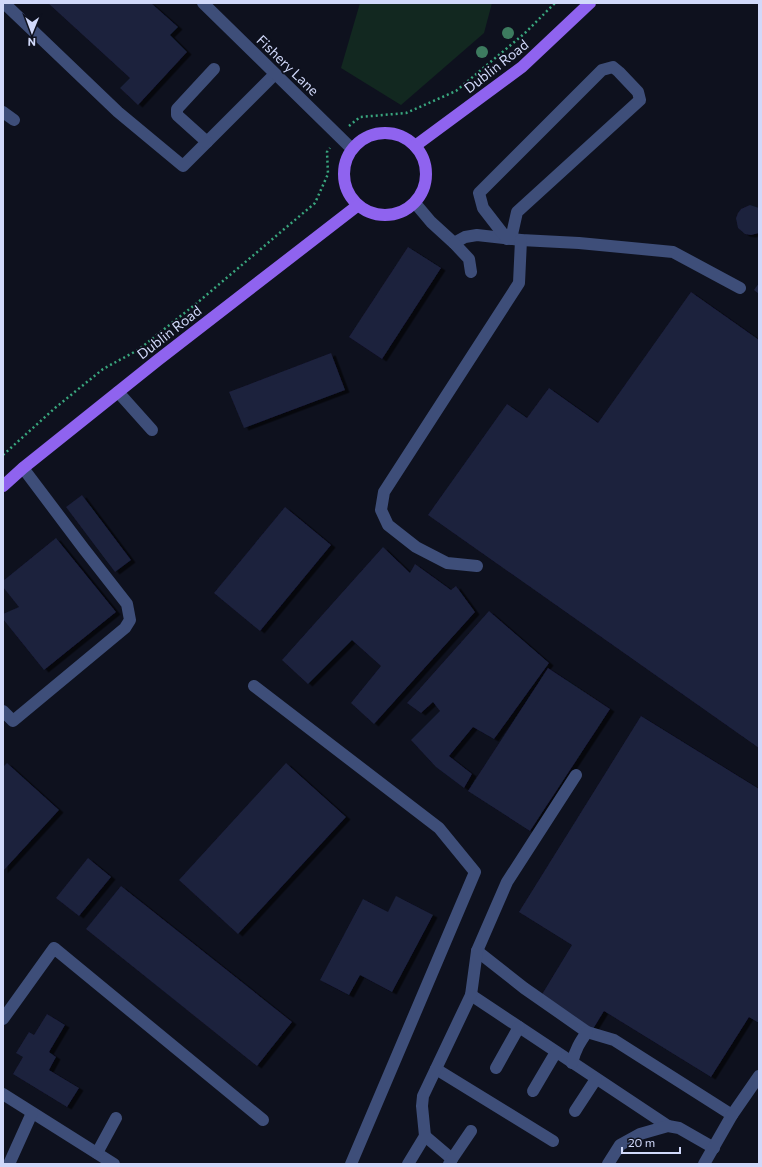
<svg xmlns="http://www.w3.org/2000/svg" width="762" height="1167" font-family="Commissioner,sans-serif">
  <style>
    .green { fill: #122820 }
    .building { fill: #1c203d; filter: url(#shadow) }
    .lines { fill: none; stroke-linecap: round; stroke-linejoin: round }
    .path { stroke: #39a67e; stroke-width: 2.5; stroke-dasharray: 2 3; stroke-linecap: butt }
    .minor { stroke: #3e4e79; stroke-width: 12 }
    .major { stroke: #8f63ef; stroke-width: 12 }
    .tree { fill: #3d7b5f }
    .labels { text-anchor: middle; dominant-baseline: central; stroke-width: 3.5; stroke-linejoin: round; paint-order: stroke }
    .street-label { font-size: 14px; fill: #d1d9fa; stroke: #0e111e }
  </style>
  <defs>
    <filter id="shadow"><feDropShadow dx="4.5" dy="2.5" stdDeviation="0" flood-color="#0009"/></filter>
  </defs>
  <rect width="100%" height="100%" fill="#0e111e"/>
  <path class="green" d="M360 3H492L484 33 401 105 341 68Z"/>
  <g class="building">
    <path d="M48 3H151L178 27 170 35 187 52 138 105 120 88 130 78Z"/>
    <path d="M750 205 759 208V233L751 235 745 234 738 228 736 218 738 213 741 209Z"/>
    <path d="M408 247 441 268 382 359 349 337Z"/>
    <path d="M759 283V294L754 290Z"/>
    <path d="M691 292 759 340V748L428 515 507 404 527 418 549 388 598 423Z"/>
    <path d="M331 353 345 390 244 428 229 392Z"/>
    <path d="M82 495 131 560 115 572 66 507Z"/>
    <path d="M285 507 331 545 260 631 214 593Z"/>
    <path d="M56 538 116 612 44 670 3 619V614L19 607 3 587V581Z"/>
    <path d="M383 547 410 573 415 564 451 590 456 586 475 612 374 724 351 703 381 666 352 640 308 684 282 660Z"/>
    <path d="M489 611 549 663 494 739 473 727 449 756 472 774 464 788 436 767 411 740 440 711 433 702 421 713 407 703Z"/>
    <path d="M548 668 610 709 530 831 468 791Z"/>
    <path d="M641 716 759 789V1023L749 1017 711 1077 604 1011 593 1029 541 996 572 945 519 912Z"/>
    <path d="M7 763 59 810 3 871V767Z"/>
    <path d="M286 763 346 817 238 934 179 880Z"/>
    <path d="M88 858 111 877 79 916 56 898Z"/>
    <path d="M121 886 292 1022 257 1066 86 929Z"/>
    <path d="M396 896 433 915 392 992 360 975 349 995 320 980 363 899 388 912Z"/>
    <path d="M47 1014 65 1025 49 1052 56 1057 49 1070 79 1088 67 1107 13 1074 23 1057 16 1053 29 1032 34 1035Z"/>
  </g>
  <g class="lines">
    <g class="path">
      <path d="M349 126 360 117 406 113 456 91 525 33 555 3"/>
      <path d="M3 455 55 408 103 369 138 350 197 303 315 203 328 174 327 152 330 148"/>
    </g>
    <g class="minor">
      <path d="M4 3 118 112 183 166 275 74"/>
      <path d="M203 3 352 149"/>
      <path d="M3 112 14 120"/>
      <path d="M207 142 177 115V109L214 69"/>
      <path d="M415 203 431 222 454 243 465 237 477 235 521 240 579 243 673 252 740 288"/>
      <path d="M507 239 483 208 479 193 602 70 613 67 619 72 638 92 640 100 517 212 511 239"/>
      <path d="M454 243 469 259 471 272"/>
      <path d="M118 392 152 430"/>
      <path d="M477 566 447 563 416 547 388 525 381 510 384 492 519 283 521 240"/>
      <path d="M254 686 439 828 475 872 351 1164"/>
      <path d="M3 711 13 721 125 628 130 620 127 604 84 549 23 468"/>
      <path d="M477 951 524 988 587 1032 614 1040 732 1115"/>
      <path d="M471 995 668 1126"/>
      <path d="M3 1019 54 948 263 1120"/>
      <path d="M572 1063C575 1050 580 1042 587 1032"/>
      <path d="M496 1068 519 1027"/>
      <path d="M436 1069 553 1141"/>
      <path d="M533 1091 556 1052"/>
      <path d="M3 1094 114 1164"/>
      <path d="M575 1111 596 1079"/>
      <path d="M425 1136 452 1159 449 1164"/>
      <path d="M97 1153 116 1118"/>
      <path d="M452 1159 471 1131"/>
      <path d="M9 1164 32 1113"/>
      <path d="M408 1164 425 1136 422 1106 423 1096 471 995 477 951 507 882 576 775"/>
      <path d="M608 1164 620 1145 640 1134 668 1126 679 1128 714 1148"/>
      <path d="M704 1164 732 1115 759 1076"/>
    </g>
    <g class="major">
      <circle cx="385" cy="174" r="41"/>
      <path d="M415 146 522 67 590 3"/>
      <path d="M3 486 23 468 158 360 357 206"/>
    </g>
  </g>
  <g class="tree">
    <circle cx="508" cy="33" r="6"/>
    <circle cx="482" cy="52" r="6"/>
  </g>
  <g class="labels">
    <g class="street-label">
      <text transform="translate(288 65) rotate(44)">Fishery Lane</text>
      <text transform="translate(496 66) rotate(-38)">Dublin Road</text>
      <text transform="translate(169 332) rotate(-38)">Dublin Road</text>
    </g>
  </g>
  <rect width="762" height="1167" fill="none" stroke="#d1d9fa" stroke-width="8"/>
  <g transform="translate(32 32) rotate(181)" stroke="#0e111e" stroke-width="3" paint-order="stroke">
  <path d="M0-3L7 15L0 10L-7 15Z" fill="#d1d9fa"/>
  <text y="-6" font-size="11" font-weight="bold" text-anchor="middle" fill="#d1d9fa">N</text>
  </g>
  <path d="M622 1147v6h58v-6" fill="none" stroke="#d1d9fa" stroke-width="2"/>
  <text x="628" y="1147" font-size="12" fill="#d1d9fa" stroke="#0e111e" stroke-width="3" paint-order="stroke">20 m</text>
</svg>
